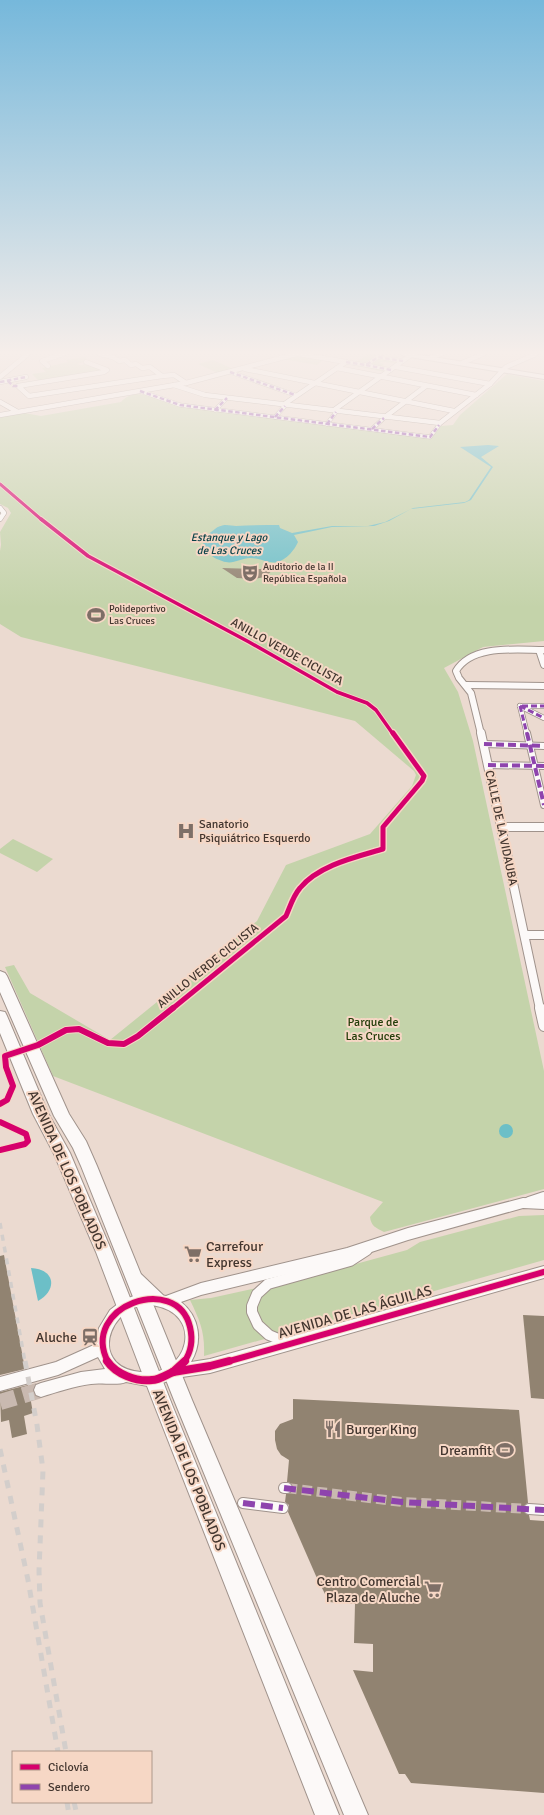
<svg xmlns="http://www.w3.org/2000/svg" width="544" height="1815" font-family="Signika,sans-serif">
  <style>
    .green { fill: #c4d3aa }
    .water { fill: #6cbfc7 }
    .building { fill: #918371 }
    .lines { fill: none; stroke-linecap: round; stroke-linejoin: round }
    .pedestrian-tunnel { stroke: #c9b9b0; stroke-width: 10; stroke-dasharray: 10 5; stroke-linecap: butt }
    .tertiary-tunnel { stroke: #c9b9b0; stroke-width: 16; stroke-dasharray: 16 8; stroke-linecap: butt }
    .pedestrian-far3-casing { stroke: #a0938c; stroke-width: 4.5 }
    .pedestrian-far2-casing { stroke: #a0938c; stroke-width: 6 }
    .pedestrian-far1-casing { stroke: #a0938c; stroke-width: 8 }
    .pedestrian-casing { stroke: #a0938c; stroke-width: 12 }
    .minor-far3-casing { stroke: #a0938c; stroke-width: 5.5 }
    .minor-far2-casing { stroke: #a0938c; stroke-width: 8 }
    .minor-far1-casing { stroke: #a0938c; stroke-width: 10 }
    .minor-casing { stroke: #a0938c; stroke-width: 12 }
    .tertiary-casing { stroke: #a0938c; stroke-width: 2 }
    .secondary-casing { stroke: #a0938c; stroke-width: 2 }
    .primary-casing { stroke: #a0938c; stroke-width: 2 }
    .pedestrian-far3 { stroke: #fcf9f8; stroke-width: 3.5 }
    .pedestrian-far2 { stroke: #fcf9f8; stroke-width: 4.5 }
    .pedestrian-far1 { stroke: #fcf9f8; stroke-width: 6 }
    .pedestrian { stroke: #fcf9f8; stroke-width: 10 }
    .minor-far3 { stroke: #fcf9f8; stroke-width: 4.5 }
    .minor-far2 { stroke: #fcf9f8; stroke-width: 6 }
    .minor-far1 { stroke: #fcf9f8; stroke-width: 8 }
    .minor { stroke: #fcf9f8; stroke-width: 10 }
    .tertiary { fill: #fcf9f8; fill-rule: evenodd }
    .secondary { fill: #fcf9f8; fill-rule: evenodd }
    .primary { fill: #fcf9f8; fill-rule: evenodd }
    .rail-far1 { stroke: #d3cecb; stroke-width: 3.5; stroke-dasharray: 6 6; stroke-linecap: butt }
    .rail { stroke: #d3cecb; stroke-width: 5; stroke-dasharray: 8 8; stroke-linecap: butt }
    .quiet-far3 { stroke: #8e44ad; stroke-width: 2.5; stroke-dasharray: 4.5 2.5; stroke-linecap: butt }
    .quiet-far2 { stroke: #8e44ad; stroke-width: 3; stroke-dasharray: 6 3; stroke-linecap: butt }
    .quiet-far1 { stroke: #8e44ad; stroke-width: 4; stroke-dasharray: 8 4; stroke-linecap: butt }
    .quiet { stroke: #8e44ad; stroke-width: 6; stroke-dasharray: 12 6; stroke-linecap: butt }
    .cycleway-far4-casing { stroke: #f6d7c5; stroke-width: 4.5 }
    .cycleway-far3-casing { stroke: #f6d7c5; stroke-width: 5.5 }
    .cycleway-far2-casing { stroke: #f6d7c5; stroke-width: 8 }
    .cycleway-far1-casing { stroke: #f6d7c5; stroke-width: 8 }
    .cycleway-casing { stroke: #f6d7c5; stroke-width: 10 }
    .cycleway-far4 { stroke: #d6006c; stroke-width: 3 }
    .cycleway-far3 { stroke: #d6006c; stroke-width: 3.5 }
    .cycleway-far2 { stroke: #d6006c; stroke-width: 5 }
    .cycleway-far1 { stroke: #d6006c; stroke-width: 6 }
    .cycleway { stroke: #d6006c; stroke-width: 8 }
    .labels { text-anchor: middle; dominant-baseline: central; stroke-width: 4; stroke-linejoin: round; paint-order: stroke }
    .far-poi-label { font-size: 10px; fill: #43362f; stroke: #f6d7c5; text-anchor: start }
    .far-water-label { font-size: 11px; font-style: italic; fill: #084148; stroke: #f6d7c5 }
    .street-label { font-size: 12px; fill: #43362f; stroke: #f6d7c5 }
    .poi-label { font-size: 12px; fill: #43362f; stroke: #f6d7c5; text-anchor: start }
    .park-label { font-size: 12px; fill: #233d09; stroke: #f6d7c5 }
    .near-street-label { font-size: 14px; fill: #43362f; stroke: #f6d7c5 }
    .near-poi-label { font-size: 14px; fill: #43362f; stroke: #f6d7c5; text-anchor: end }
  </style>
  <rect width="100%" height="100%" fill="#ebdad0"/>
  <g class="green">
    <path d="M369 354 402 359 396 363 381 362 380 363 384 364 382 367 389 368 384 372 347 364 352 361 356 362Z"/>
    <path d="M297 355 323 360 317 365 282 359Z"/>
    <path d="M85 357 88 361 77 364 80 365 88 364 105 370 40 382 32 374 46 372 42 368 68 362 66 360Z"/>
    <path d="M213 360 233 369 218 373 198 364Z"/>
    <path d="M507 374 544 381V641L483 647 444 668 458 692 473 741 544 1071V1189L384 1232C376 1228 371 1226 370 1217L383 1202 53 1076 5 967 14 965 30 993 110 1040 257 921 286 865 370 834 412 786 416 775 414 771 355 721 21 637 0 624V551L1 545 0 532 11 513 8 508 0 504V417L19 412 41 416 121 402C135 385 161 400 178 406L432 437 441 426 453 425 460 415Z"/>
    <path d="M13 839 53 859 37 872 0 853V849Z"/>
    <path d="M544 1215V1260L204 1356C205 1332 200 1321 190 1300L211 1298 252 1289 275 1286 407 1250 420 1242 519 1216Z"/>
  </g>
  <g class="water">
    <path d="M488 445 499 446 481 457 493 467 471 500 464 503 411 509 389 521 374 526 332 527 294 535 298 542C294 551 283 565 270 562 263 561 258 558 250 558 242 558 233 564 226 562 212 559 192 545 211 532 214 530 218 526 221 526 225 524 232 526 236 526 251 525 265 525 279 525L280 528 292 533 332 526H368L385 522 413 508 465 502 469 500 491 467 460 447Z"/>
    <circle cx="506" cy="1131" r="7"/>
    <path d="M31 1268C55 1269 58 1290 38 1301Z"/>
  </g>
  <g class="building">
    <path d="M277 566 265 577 254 579 237 578 222 568 260 569Z"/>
    <path d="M4 1255 25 1369 0 1375V1256Z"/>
    <path d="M523 1315 544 1316V1399L531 1398Z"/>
    <path d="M28 1385 33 1413 24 1416 27 1434 12 1438 9 1420 1 1422 0 1392Z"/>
    <path d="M293 1399 519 1410 528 1503 524 1506 523 1511 529 1515 530 1520 544 1521V1793L411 1783 405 1774H399L353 1670 373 1672V1644L354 1643 355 1604 329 1602 316 1576 288 1512 289 1505 285 1502 286 1494 290 1493 293 1488 290 1483 287 1482 289 1460 281 1455 277 1449 275 1440V1431L280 1424 293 1419Z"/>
  </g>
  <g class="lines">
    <path class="pedestrian-tunnel" d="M287 1488 402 1502 529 1509"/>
    <path class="tertiary-tunnel" d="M0 1402 41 1390"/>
    <g class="pedestrian-far3-casing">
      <g id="pedestrian-far3">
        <path d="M346 362 366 365 378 357 403 361"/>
        <path d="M366 365 391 370"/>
        <path d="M230 372 295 395"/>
        <path d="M140 391 180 405 430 437 439 425"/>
        <path d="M215 410 227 398"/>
        <path d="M275 417 285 406"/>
        <path d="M327 424 336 412"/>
        <path d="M372 429 384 418"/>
      </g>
    </g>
    <g class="pedestrian-far2-casing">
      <g id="pedestrian-far2">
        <path d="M520 706 527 734"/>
        <path d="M520 706 544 718"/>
        <path d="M522 706H544"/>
      </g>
    </g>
    <g class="pedestrian-far1-casing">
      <g id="pedestrian-far1">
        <path d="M527 733 544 805"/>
        <path d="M484 744 544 746"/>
        <path d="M488 765 544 766"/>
      </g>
    </g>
    <g class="pedestrian-casing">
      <g id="pedestrian">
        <path d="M284 1488H287"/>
        <path d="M243 1503 283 1508"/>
        <path d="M529 1509 544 1510"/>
      </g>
    </g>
    <g class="minor-far3-casing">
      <g id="minor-far3">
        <path d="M100 354 113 357 119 361 125 360 131 365 136 364 142 368 150 367 162 376 174 375 186 383"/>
        <path d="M299 354 346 362"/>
        <path d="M430 358 441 354"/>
        <path d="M86 362 107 370 104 372 18 386 29 396 162 376"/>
        <path d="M462 363 483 354"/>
        <path d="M48 366 42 361 63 354"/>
        <path d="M396 367 490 384"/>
        <path d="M337 368 476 395"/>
        <path d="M245 369 454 411"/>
        <path d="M0 377 28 354"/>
        <path d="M0 382 26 377"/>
        <path d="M174 385 205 395 440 423 490 384 506 367 536 354"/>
        <path d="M0 402 16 411"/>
        <path d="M283 405 346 362"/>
        <path d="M334 410 411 355"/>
        <path d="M0 415 186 383 296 354"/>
        <path d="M385 417 426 386"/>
        <path d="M0 508 4 513 0 519"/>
      </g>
    </g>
    <g class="minor-far2-casing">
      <g id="minor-far2">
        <path d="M539 650 544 665"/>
        <path d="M466 685 544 686"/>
        <path d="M481 734 471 693 459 678 456 671C472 644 517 650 544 650"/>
      </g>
    </g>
    <g class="minor-far1-casing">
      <g id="minor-far1">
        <path d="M481 733 540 1009"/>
        <path d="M501 827H544"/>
        <path d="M525 935H544"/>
      </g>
    </g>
    <g class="minor-casing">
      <g id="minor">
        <path d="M540 1008 544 1026"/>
        <path d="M529 1202 544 1197"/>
        <path d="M138 1278 159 1298"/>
        <path d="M288 1343 269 1335 258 1325 252 1312V1306L257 1294 268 1284 350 1261 367 1250"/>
      </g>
    </g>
    <g class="tertiary-casing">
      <path id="tertiary" d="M523 1198 544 1199V1209L523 1208 408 1240 347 1260 201 1295 181 1302C200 1317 203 1342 191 1362L210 1359 544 1266V1278L210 1373 175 1378 153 1387 126 1382C117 1386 101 1382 91 1384 74 1386 57 1392 41 1397L36 1395 34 1390 36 1385 41 1383 81 1372 105 1369 98 1357 58 1375 0 1391V1377L56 1362 96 1344 99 1328 110 1310 123 1300 139 1294 151 1293 166 1296 201 1283 347 1248 408 1228ZM151 1305C207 1312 188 1379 141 1372 131 1371 123 1369 116 1362 100 1344 114 1317 133 1308 139 1306 145 1306 151 1305Z"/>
    </g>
    <g class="secondary-casing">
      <path id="secondary" d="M401 354H415L544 375V379L404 356Z"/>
    </g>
    <g class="primary-casing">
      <g id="primary">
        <path d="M0 971 5 973 7 976 69 1114 86 1141 97 1166 192 1400 368 1815H344L174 1400 81 1166 73 1148 54 1116 0 992Z"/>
        <path d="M0 1011 5 1012 7 1016 48 1113 70 1153 112 1252 173 1407 339 1815H315L155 1407 96 1252 54 1154 33 1114 0 1033Z"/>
      </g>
    </g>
    <use href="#pedestrian-far3" class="pedestrian-far3"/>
    <use href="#pedestrian-far2" class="pedestrian-far2"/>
    <use href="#pedestrian-far1" class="pedestrian-far1"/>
    <use href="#pedestrian" class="pedestrian"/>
    <use href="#minor-far3" class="minor-far3"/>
    <use href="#minor-far2" class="minor-far2"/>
    <use href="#minor-far1" class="minor-far1"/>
    <use href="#minor" class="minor"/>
    <use href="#tertiary" class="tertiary"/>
    <use href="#secondary" class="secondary"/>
    <use href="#primary" class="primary"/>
    <path class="rail-far1" d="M0 1223 25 1362"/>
    <g class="rail">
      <path d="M25 1361 37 1425 43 1470 39 1571 40 1603 66 1752"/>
      <path d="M0 1449 28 1580 58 1752"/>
      <path d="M67 1802 69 1815"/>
      <path d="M74 1802 77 1815"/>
    </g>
    <g class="quiet-far3">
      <path d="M346 362 366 365 378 357 403 361"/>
      <path d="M366 365 391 370"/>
      <path d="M230 372 295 395"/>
      <path d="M8 381 13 386H18"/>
      <path d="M0 382 26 377"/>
      <path d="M140 391 180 405 430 437 439 425"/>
      <path d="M215 410 227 398"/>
      <path d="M275 417 285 406"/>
      <path d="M327 424 336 412"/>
      <path d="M372 429 384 418"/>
    </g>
    <g class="quiet-far2">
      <path d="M520 706 527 734"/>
      <path d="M520 706 544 718"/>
      <path d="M522 706H544"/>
    </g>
    <g class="quiet-far1">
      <path d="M527 733 544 805"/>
      <path d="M484 744 544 746"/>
      <path d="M488 765 544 766"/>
    </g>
    <g class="quiet">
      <path d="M284 1488 402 1502 544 1510"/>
      <path d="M243 1503 283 1508"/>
    </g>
    <g class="cycleway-far4-casing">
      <path id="cycleway-far4" d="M0 484 42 520"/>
    </g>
    <g class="cycleway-far3-casing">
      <path id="cycleway-far3" d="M41 519 88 556 249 642 337 692 367 703 376 710 393 734"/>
    </g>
    <g class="cycleway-far2-casing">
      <path id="cycleway-far2" d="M172 1009 286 916C290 907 293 896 300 888 319 865 356 857 383 849V827L422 781 424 776 393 733"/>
    </g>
    <g class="cycleway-far1-casing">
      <g id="cycleway-far1">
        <path d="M0 1104 7 1100 13 1086 6 1067 5 1056 38 1045 66 1030 79 1029 108 1043 124 1044 138 1036 173 1008"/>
        <path d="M0 1122 26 1134 28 1141 25 1144 0 1150"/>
        <path d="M108 1362C79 1306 177 1272 190 1327 193 1340 192 1351 184 1362"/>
        <path d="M226 1362 544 1272"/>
      </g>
    </g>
    <g class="cycleway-casing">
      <g id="cycleway">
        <path d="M107 1361C116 1374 136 1382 152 1380 159 1380 166 1375 173 1372"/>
        <path d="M173 1372 185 1361"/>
        <path d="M173 1372 210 1366 229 1361"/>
      </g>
    </g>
    <use href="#cycleway-far4" class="cycleway-far4"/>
    <use href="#cycleway-far3" class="cycleway-far3"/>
    <use href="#cycleway-far2" class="cycleway-far2"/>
    <use href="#cycleway-far1" class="cycleway-far1"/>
    <use href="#cycleway" class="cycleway"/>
  </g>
  <linearGradient id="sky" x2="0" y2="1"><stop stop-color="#76b8db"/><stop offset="0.58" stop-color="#f6eeea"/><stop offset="1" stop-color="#f6eeea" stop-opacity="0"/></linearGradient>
  <rect width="544" height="608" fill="url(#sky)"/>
  <defs>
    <g id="theatre-bare" transform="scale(1.38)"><path d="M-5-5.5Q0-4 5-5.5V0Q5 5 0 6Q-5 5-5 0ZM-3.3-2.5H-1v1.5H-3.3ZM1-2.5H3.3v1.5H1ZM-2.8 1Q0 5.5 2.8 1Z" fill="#7e6f67" stroke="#f6d7c5" stroke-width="2.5" paint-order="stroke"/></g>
    <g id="stadium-bare" transform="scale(1.38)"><path d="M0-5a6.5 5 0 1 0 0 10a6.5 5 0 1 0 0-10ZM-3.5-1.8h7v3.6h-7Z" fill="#7e6f67" stroke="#f6d7c5" stroke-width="2.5" paint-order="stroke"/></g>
    <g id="hospital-bare" transform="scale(1.38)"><path d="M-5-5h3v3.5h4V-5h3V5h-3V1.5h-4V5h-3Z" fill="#7e6f67" stroke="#f6d7c5" stroke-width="2.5" paint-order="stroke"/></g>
    <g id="supermarket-bare" transform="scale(1.38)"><path d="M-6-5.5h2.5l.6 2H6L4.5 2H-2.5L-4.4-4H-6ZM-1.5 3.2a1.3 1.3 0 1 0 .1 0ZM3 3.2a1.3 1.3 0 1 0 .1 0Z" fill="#7e6f67" stroke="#f6d7c5" stroke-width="2.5" paint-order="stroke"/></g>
    <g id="station-bare" transform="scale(1.38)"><path d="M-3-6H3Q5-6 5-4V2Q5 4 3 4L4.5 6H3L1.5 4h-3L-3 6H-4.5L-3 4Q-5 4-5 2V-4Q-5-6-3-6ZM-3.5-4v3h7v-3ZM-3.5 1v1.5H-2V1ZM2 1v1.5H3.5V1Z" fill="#7e6f67" stroke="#f6d7c5" stroke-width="2.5" paint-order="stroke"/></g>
    <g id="restaurant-bare" transform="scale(1.38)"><path d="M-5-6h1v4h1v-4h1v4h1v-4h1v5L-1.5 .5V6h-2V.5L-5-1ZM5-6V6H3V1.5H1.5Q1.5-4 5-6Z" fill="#7e6f67" stroke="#f6d7c5" stroke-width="2.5" paint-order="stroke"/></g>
  </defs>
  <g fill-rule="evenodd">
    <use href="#theatre-bare" x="250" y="573"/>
    <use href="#stadium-bare" x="96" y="615"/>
    <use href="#hospital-bare" x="186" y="831"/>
    <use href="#supermarket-bare" x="193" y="1254"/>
    <use href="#station-bare" x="90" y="1337"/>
    <use href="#restaurant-bare" x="333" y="1429"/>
    <use href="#stadium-bare" x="505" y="1450"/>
    <use href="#supermarket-bare" x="433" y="1589"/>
  </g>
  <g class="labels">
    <g class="far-poi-label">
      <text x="263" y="567">Auditorio de la II<tspan x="263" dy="12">República Española</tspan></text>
      <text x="109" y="609">Polideportivo<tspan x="109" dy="12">Las Cruces</tspan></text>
    </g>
    <g class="far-water-label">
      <text x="229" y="537">Estanque y Lago<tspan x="229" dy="13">de Las Cruces</tspan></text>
    </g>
    <g class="street-label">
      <text transform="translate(287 652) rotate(29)">ANILLO VERDE CICLISTA</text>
      <text transform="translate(501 828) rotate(78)">CALLE DE LA VIDAUBA</text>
      <text transform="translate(208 966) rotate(-39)">ANILLO VERDE CICLISTA</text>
    </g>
    <g class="poi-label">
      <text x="199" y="824">Sanatorio<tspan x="199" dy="14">Psiquiátrico Esquerdo</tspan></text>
    </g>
    <g class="park-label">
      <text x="373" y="1022">Parque de<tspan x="373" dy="14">Las Cruces</tspan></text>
    </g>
    <g class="near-street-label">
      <text transform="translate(67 1170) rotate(66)">AVENIDA DE LOS POBLADOS</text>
      <text transform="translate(355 1312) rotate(-16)">AVENIDA DE LAS ÁGUILAS</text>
      <text transform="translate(189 1470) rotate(68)">AVENIDA DE LOS POBLADOS</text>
    </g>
    <g class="near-poi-label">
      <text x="206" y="1246" text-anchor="start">Carrefour<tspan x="206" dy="16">Express</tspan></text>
      <text x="77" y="1337">Aluche</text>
      <text x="346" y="1429" text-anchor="start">Burger King</text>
      <text x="492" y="1450">Dreamfit</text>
      <text x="420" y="1581">Centro Comercial<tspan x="420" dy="16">Plaza de Aluche</tspan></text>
    </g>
  </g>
  <rect x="12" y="1751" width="140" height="52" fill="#f6d7c5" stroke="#ae9789"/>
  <rect x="20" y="1764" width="20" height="6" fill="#d6006c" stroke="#ae9789"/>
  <text x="48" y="1771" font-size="12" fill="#43362f">Ciclovía</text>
  <rect x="20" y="1784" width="20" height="6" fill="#8e44ad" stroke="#ae9789"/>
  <text x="48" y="1791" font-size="12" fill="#43362f">Sendero</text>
</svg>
